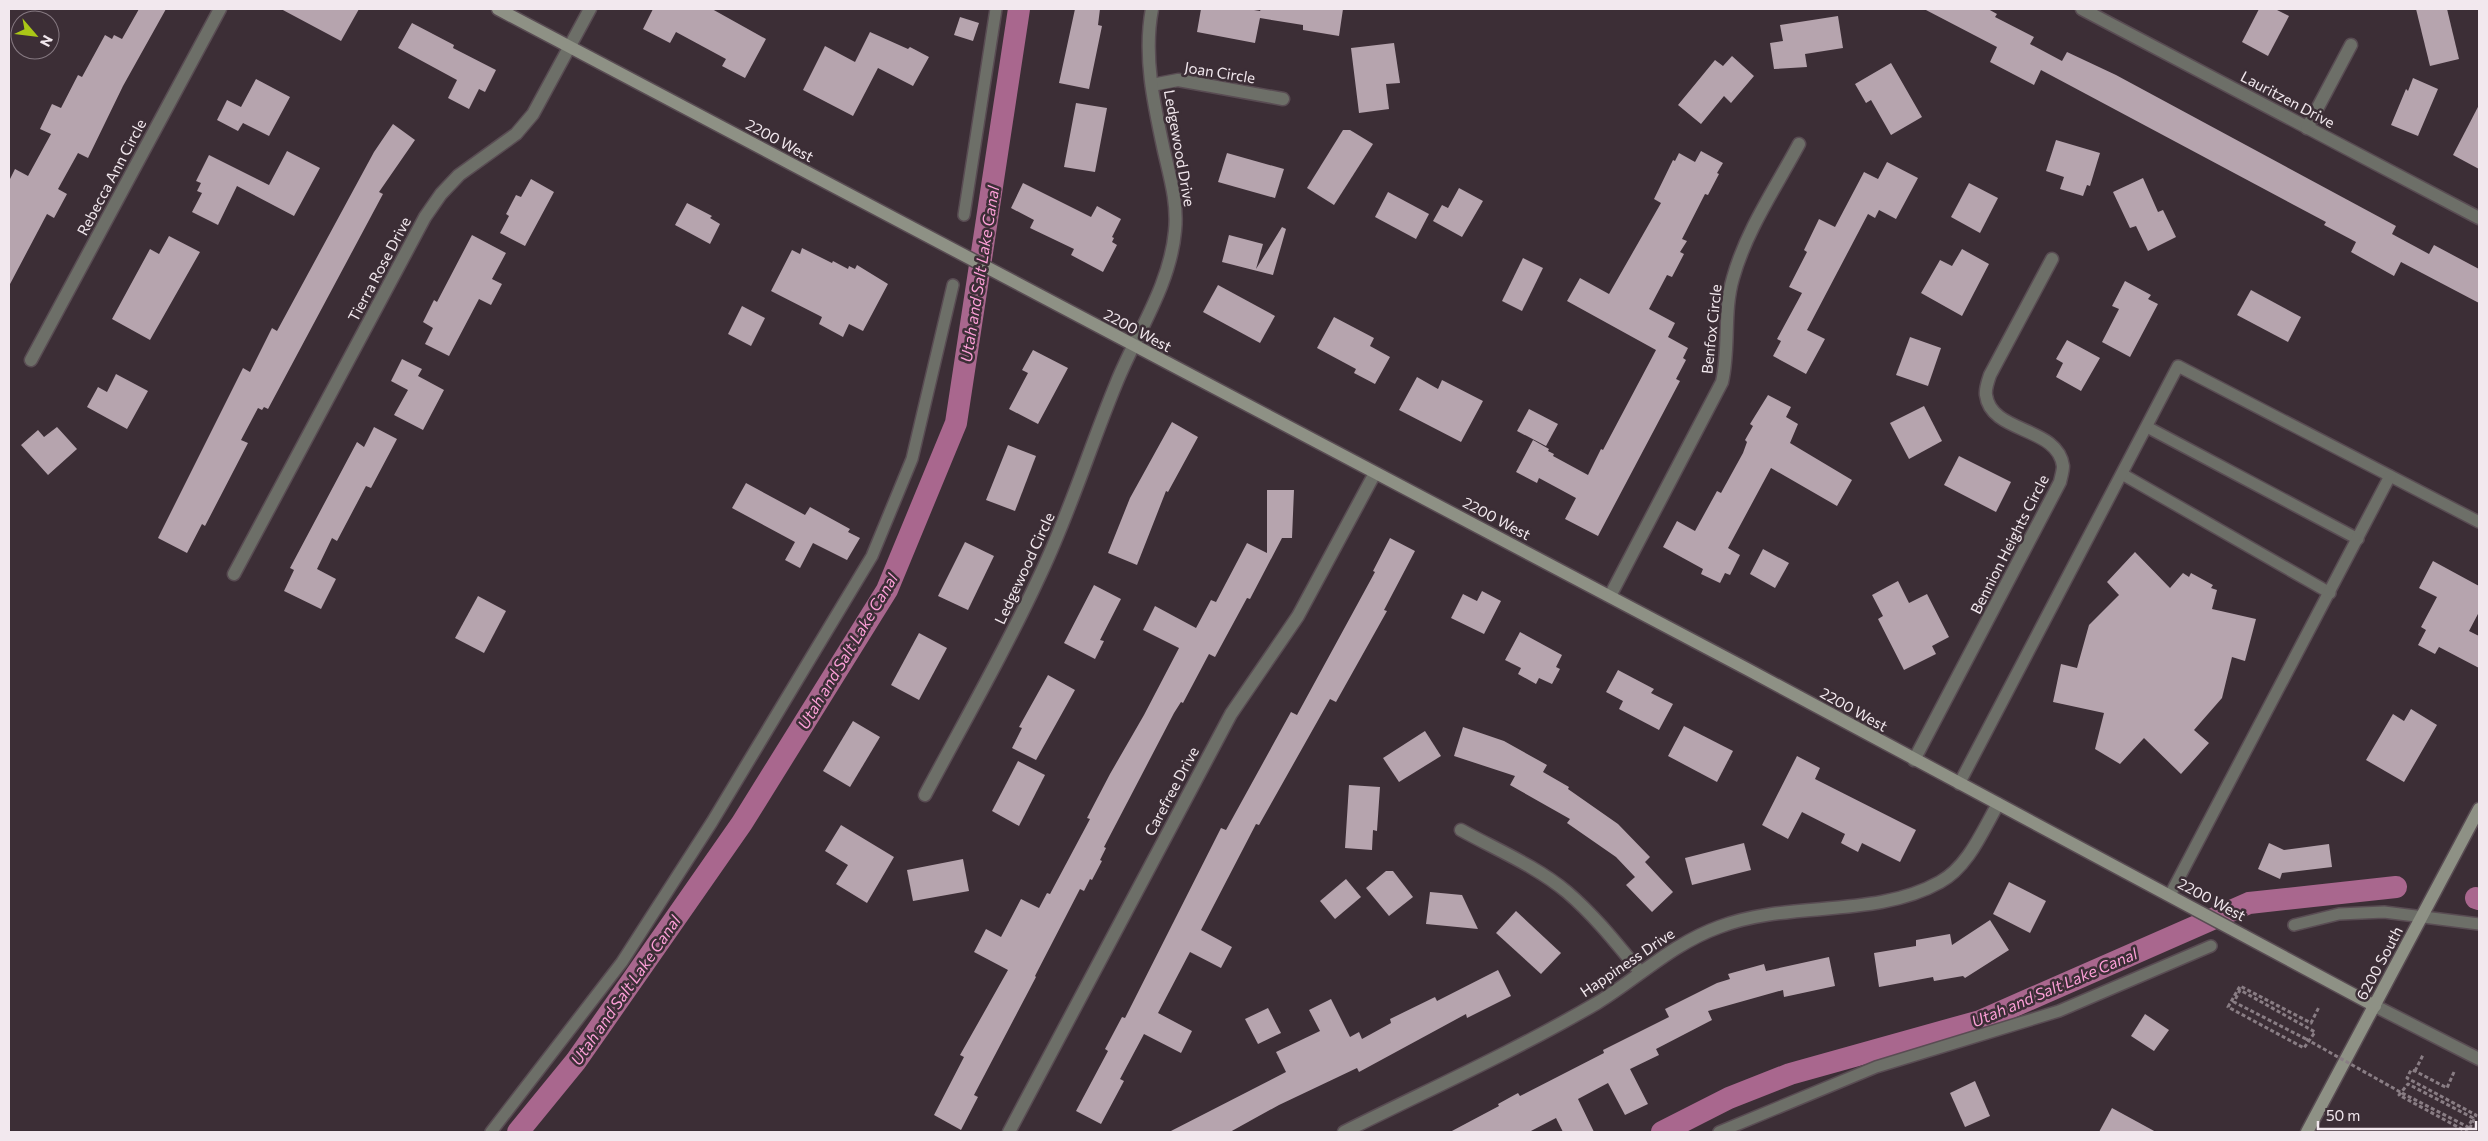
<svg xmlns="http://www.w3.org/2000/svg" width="2488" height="1141" font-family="Commissioner,sans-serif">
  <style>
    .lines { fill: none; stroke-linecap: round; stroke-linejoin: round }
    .canal { stroke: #a9678e; stroke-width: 22 }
    .building { fill: #b6a4ae }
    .lane-casing { stroke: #594c53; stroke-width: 14 }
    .street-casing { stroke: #594c53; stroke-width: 15 }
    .secondary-casing { stroke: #594c53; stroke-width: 15 }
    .path { stroke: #897d84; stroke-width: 3; stroke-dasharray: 4 2.5; stroke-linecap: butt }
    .lane { stroke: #6d6f68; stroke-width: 11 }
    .street { stroke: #6d6f68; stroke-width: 12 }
    .secondary { stroke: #8e9185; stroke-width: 12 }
    .path-bridge { stroke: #897d84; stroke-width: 3; stroke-dasharray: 4 2.5; stroke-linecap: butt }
    .labels { text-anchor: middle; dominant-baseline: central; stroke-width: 5; stroke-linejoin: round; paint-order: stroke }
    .street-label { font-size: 15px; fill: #f2e8ee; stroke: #3c2e36 }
    .water-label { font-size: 16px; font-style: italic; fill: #fc9fd7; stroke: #3c2e36 }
  </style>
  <rect width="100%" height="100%" fill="#3c2e36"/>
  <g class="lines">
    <g class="canal">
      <path d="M2476 898 2479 899"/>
      <path d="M518 1132 576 1061 742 823 887 590 956 423 1019 9"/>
      <path d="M1662 1132 1729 1098 1790 1074 1980 1021 2249 903 2396 887"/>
    </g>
  </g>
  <g class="building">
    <path d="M139 9H166L123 86 88 158 78 153 58 189 67 194 54 218 47 214 9 286V181L15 169 28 176 51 134 40 129 52 104 61 108 78 75 82 77 105 35 112 39 114 35 122 39Z"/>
    <path d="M281 9H359L341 41Z"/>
    <path d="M653 9H712L766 39 745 78 722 66 726 59 676 32 670 43 643 29Z"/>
    <path d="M1075 9H1100L1098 25 1102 26 1089 89 1059 83Z"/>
    <path d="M1201 9H1248L1260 11 1261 9H1343L1339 36 1303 30V25L1260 18 1255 43 1197 32Z"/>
    <path d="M1924 9H1988L1997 14 1995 17 2034 37 2030 44 2062 61 2067 52 2116 75 2396 226 2392 234 2429 254 2434 245 2479 269V303L2401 262 2394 276 2351 252 2356 242 2324 225 2326 222 2041 70 2034 85 1990 62 1997 47Z"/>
    <path d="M2259 9H2275L2289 16 2268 56 2242 42Z"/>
    <path d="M2416 9H2447L2459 59 2430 66Z"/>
    <path d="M1838 16 1843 48 1805 54 1807 67 1774 69 1770 43 1783 41 1780 25Z"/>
    <path d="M960 17 979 23 973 41 954 35Z"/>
    <path d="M412 23 454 45 453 48 496 70 485 92 479 89 469 109 448 98 457 80 398 48Z"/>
    <path d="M870 32 908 49 910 47 929 57 913 86 878 68 853 116 803 90 825 46 855 62Z"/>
    <path d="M1394 43 1400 83 1386 84 1389 109 1359 113 1351 48Z"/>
    <path d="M1732 56 1754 76 1731 103 1724 96 1701 124 1678 105 1715 60 1723 66Z"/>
    <path d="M1891 63 1922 117 1891 135 1871 100 1866 103 1855 84Z"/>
    <path d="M2413 78 2438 89 2418 136 2391 125 2406 89 2408 91Z"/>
    <path d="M256 79 290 97 269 136 243 123 238 131 217 120 227 100 241 107Z"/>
    <path d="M1076 103 1107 108 1095 172 1064 167Z"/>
    <path d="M2479 105V169L2453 155Z"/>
    <path d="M393 124 415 140 379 192 383 194 268 409 264 407 262 410 258 408 241 440 248 443 205 526 202 524 187 553 158 538 243 368 250 372 272 328 277 331 374 152Z"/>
    <path d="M1343 130H1350L1373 144 1334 205 1307 188Z"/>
    <path d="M2056 140 2100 153 2090 186 2087 185 2083 196 2060 189 2064 177 2046 171Z"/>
    <path d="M287 151 320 168 294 216 237 186 218 225 192 212 202 193 197 191 201 183 196 181 209 155 269 185Z"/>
    <path d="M1701 151 1723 163 1717 173 1719 174 1708 195 1705 194 1682 239 1687 241 1680 252 1684 254 1672 277 1667 275 1649 309 1675 323 1668 337 1688 348 1683 358 1686 360 1676 379 1680 381 1598 536 1565 519 1576 498 1539 478 1537 483 1516 472 1533 440 1549 449 1548 451 1554 454 1553 456 1588 475 1601 449 1603 450 1656 350 1567 301 1580 278 1609 294 1661 203 1654 199 1673 160 1675 161 1679 153 1695 162Z"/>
    <path d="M1227 153 1284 169 1275 198 1218 182Z"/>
    <path d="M1887 162 1918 178 1896 219 1879 210 1875 218 1868 214 1807 330 1825 339 1806 374 1773 356 1781 341 1777 339 1802 293 1789 287 1807 252 1804 250 1819 219 1835 227 1864 172 1878 179Z"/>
    <path d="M2143 178 2158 212 2163 210 2176 237 2148 251 2136 226 2130 228 2113 192Z"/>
    <path d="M531 179 554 192 525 246 500 233 509 216 506 214 516 195 521 197Z"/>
    <path d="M1023 183 1091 217 1097 206 1121 219 1112 237 1114 238 1112 242 1117 245 1103 272 1071 255 1074 249 1030 228 1034 220 1011 208Z"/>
    <path d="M1969 183 1998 198 1980 233 1951 217Z"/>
    <path d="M1459 188 1483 201 1462 237 1433 221 1442 205 1448 208Z"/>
    <path d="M1388 192 1429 214 1416 239 1375 217Z"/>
    <path d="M687 203 712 216 710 218 720 224 710 244 675 225Z"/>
    <path d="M1282 227 1286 229 1273 275 1222 262 1229 235 1263 244 1256 269Z"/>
    <path d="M472 235 506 253 492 279 502 284 491 305 479 299 449 356 425 344 433 328 423 322 434 300 437 302Z"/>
    <path d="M169 236 200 252 150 340 112 319 150 249 159 254Z"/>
    <path d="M802 248 832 263 833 261 848 269 849 266 855 269 857 265 888 284 863 331 849 324 843 337 819 324 822 317 771 291 792 250 800 254Z"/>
    <path d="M1962 249 1989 264 1962 316 1921 293 1940 260 1952 266Z"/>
    <path d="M1523 258 1543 268 1522 311 1502 301Z"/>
    <path d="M2125 281 2151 295 2148 299 2158 304 2130 357 2102 342 2119 309 2112 306Z"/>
    <path d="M1218 285 1275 316 1260 343 1203 312Z"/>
    <path d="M2251 290 2301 317 2288 342 2237 315Z"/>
    <path d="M742 306 765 318 751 346 728 334Z"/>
    <path d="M1334 317 1374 338 1370 346 1390 357 1375 384 1354 373 1356 369 1317 348Z"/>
    <path d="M1910 337 1941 348 1928 386 1896 375Z"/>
    <path d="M2067 340 2100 358 2081 391 2056 377 2063 363 2056 359Z"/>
    <path d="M1033 350 1068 368 1038 424 1009 409 1028 373 1022 370Z"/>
    <path d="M402 359 422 369 418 376 444 390 423 430 394 415 408 390 391 381Z"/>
    <path d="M116 374 148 391 127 429 87 407 98 387 107 392Z"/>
    <path d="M1417 377 1438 389 1442 380 1483 401 1461 442 1399 410Z"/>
    <path d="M1768 395 1791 407 1786 417 1798 424 1790 443 1852 480 1837 506 1771 468 1728 548 1740 555 1730 575 1725 573 1720 583 1701 574 1703 569 1663 547 1677 521 1695 531 1717 491 1721 493 1743 453 1747 442 1745 440 1753 426 1750 424Z"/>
    <path d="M1924 406 1942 441 1909 459 1890 423Z"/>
    <path d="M1529 409 1558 424 1546 446 1517 431Z"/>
    <path d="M1172 422 1198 437 1168 492 1166 491 1137 565 1108 553 1130 498Z"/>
    <path d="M57 427 77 449 48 475 21 445 38 430 44 437Z"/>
    <path d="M374 427 397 439 371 488 366 486 337 541 332 538 317 569 336 579 321 609 284 591 294 570 290 568 357 442 364 447Z"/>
    <path d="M1008 445 1036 456 1015 511 986 500Z"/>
    <path d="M1959 456 2011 482 1996 512 1944 485Z"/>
    <path d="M746 483 805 515 810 507 850 529 848 532 860 538 847 560 813 543 800 568 785 560 795 542 732 508Z"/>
    <path d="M1267 490H1294L1292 538H1282L1250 599 1247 598 1215 657 1209 654 1183 703 1181 702 1174 713 1104 847 1106 848 1100 860 1102 861 1092 880 1090 879 1084 891 1080 889 1035 976 1036 977 974 1095 978 1097 961 1130 934 1115 964 1057 960 1055 1008 970 974 952 986 929 1001 937 1021 899 1039 908 1047 893 1050 894 1090 819 1087 818 1110 774 1144 715 1179 648 1143 630 1155 606 1196 628 1211 600 1216 602 1247 543 1267 553Z"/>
    <path d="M1390 538 1415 551 1384 610 1387 611 1336 702 1330 699 1259 825 1256 824 1201 930 1232 947 1221 968 1190 952 1158 1013 1192 1031 1181 1053 1144 1034 1120 1079 1124 1081 1101 1124 1076 1111 1108 1051 1105 1049 1122 1017 1125 1018 1221 828 1226 830 1291 712 1297 715 1375 572 1373 571Z"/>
    <path d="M965 542 994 556 968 610 938 596Z"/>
    <path d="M1763 549 1789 563 1775 588 1750 574Z"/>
    <path d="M2135 552 2170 588 2183 573 2189 577 2191 573 2213 585 2211 588 2217 590 2212 609 2256 619 2245 661 2232 657 2222 698 2194 730 2209 743 2181 774 2144 738 2120 764 2095 749 2104 713 2053 702 2061 664 2077 668 2089 625 2119 595 2107 582Z"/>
    <path d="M2433 561 2479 586V612L2469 631 2479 636V668L2439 647 2435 654 2418 645 2426 630 2421 627 2437 597 2419 588Z"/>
    <path d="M1898 581 1909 603 1927 594 1949 637 1932 646 1936 654 1904 670 1878 619 1883 616 1872 595Z"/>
    <path d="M1094 585 1121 599 1100 640 1104 641 1095 659 1064 643Z"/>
    <path d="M1482 591 1501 601 1484 634 1451 618 1463 594 1477 601Z"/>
    <path d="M478 596 506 611 484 653 455 638Z"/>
    <path d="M1520 632 1562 655 1556 667 1560 669 1552 684 1539 678 1536 684 1518 674 1521 668 1505 660Z"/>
    <path d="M919 633 947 648 919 700 891 685Z"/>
    <path d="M1618 670 1654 689 1651 693 1673 704 1659 730 1619 709 1623 701 1606 692Z"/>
    <path d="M1048 675 1075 690 1036 760 1012 748 1022 728 1019 727Z"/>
    <path d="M2411 709 2437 725 2404 782 2366 760 2393 714 2404 721Z"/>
    <path d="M853 721 880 737 850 787 823 771Z"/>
    <path d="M1684 726 1733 751 1717 782 1668 756Z"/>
    <path d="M1463 727 1504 741 1547 765 1543 772 1569 787 1568 789 1618 824 1650 857 1645 862 1673 892 1652 912 1626 885 1635 877 1616 857 1567 823 1570 819 1510 785 1515 776 1454 756Z"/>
    <path d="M1425 731 1441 756 1399 782 1383 758Z"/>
    <path d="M1797 756 1820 768 1815 779 1916 830 1900 862 1862 843 1858 852 1841 843 1845 834 1802 812 1788 839 1762 825Z"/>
    <path d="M1018 761 1045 775 1019 826 992 811Z"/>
    <path d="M1349 785 1380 787 1377 831 1373 830 1372 850 1345 848Z"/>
    <path d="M841 825 894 857 867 903 836 884 848 865 825 851Z"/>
    <path d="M1744 843 1751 870 1692 885 1685 858Z"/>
    <path d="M2269 843 2284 850 2329 844 2332 867 2282 873 2280 879 2258 869Z"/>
    <path d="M963 859 969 891 913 901 907 870Z"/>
    <path d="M1386 871H1393L1413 897 1389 916 1366 888Z"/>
    <path d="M1346 879 1361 897 1335 919 1320 901Z"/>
    <path d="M2009 882 2046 901 2030 933 1993 914Z"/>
    <path d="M1430 892 1462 895 1478 929 1426 924Z"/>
    <path d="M1516 911 1561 953 1541 974 1496 933Z"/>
    <path d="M1990 920 2009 950 1965 978 1963 976 1934 981 1933 977 1879 987 1874 953 1916 946V940L1950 934 1952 945Z"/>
    <path d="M1829 957 1835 986 1784 997 1783 990 1708 1011 1712 1020 1656 1049 1659 1055 1630 1069 1648 1104 1625 1115 1608 1083 1578 1099 1594 1132H1563L1556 1118 1529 1132H1450L1499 1106 1498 1104 1518 1093 1520 1096 1604 1053 1603 1050 1669 1017 1665 1009 1717 983 1730 979 1728 974 1764 964 1766 971Z"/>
    <path d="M1498 970 1511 996 1467 1018 1466 1014 1359 1072 1357 1068 1279 1105 1230 1132H1169L1286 1072 1276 1052 1320 1031 1309 1010 1331 999 1350 1037 1359 1032 1362 1039 1391 1023 1390 1019 1435 997 1437 1001Z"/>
    <path d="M1268 1008 1281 1033 1258 1044 1245 1019Z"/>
    <path d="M2145 1014 2169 1030 2154 1051 2131 1036Z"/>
    <path d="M1975 1081 1990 1116 1965 1127 1950 1093Z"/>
    <path d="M2112 1108 2156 1132H2099Z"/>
  </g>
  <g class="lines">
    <g class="lane-casing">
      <g id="lane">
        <path d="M964 215 996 9"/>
        <path d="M2147 427 2358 539"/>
        <path d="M2122 474 2330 593"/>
        <path d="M1959 784 2178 366 2479 522"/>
        <path d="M2170 895 2390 476"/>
        <path d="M2294 925 2339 914 2384 912 2479 924"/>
        <path d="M491 1132 622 962 712 822 872 556 912 459 953 285"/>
        <path d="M1719 1132 1876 1067 2059 1011 2211 946"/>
      </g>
    </g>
    <g class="street-casing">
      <g id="street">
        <path d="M2082 9 2479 218"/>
        <path d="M1152 85 1178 80 1283 99"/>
        <path d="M2307 128 2351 45"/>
        <path d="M31 360 220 9"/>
        <path d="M234 574 425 217 441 194 459 175 516 134 533 114 590 9"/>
        <path d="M1610 596 1722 382C1730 348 1723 312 1733 278 1746 231 1776 187 1799 144"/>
        <path d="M1914 760 2060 482C2061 477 2063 471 2063 466 2058 426 1991 434 1986 395 1985 389 1988 381 1990 375L2052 259"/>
        <path d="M925 795C964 722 1006 649 1041 573 1070 512 1090 447 1116 384 1136 334 1170 286 1175 231 1178 204 1170 177 1164 151 1154 105 1143 56 1152 9"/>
        <path d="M1461 830C1497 850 1536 866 1567 892 1595 916 1617 944 1640 972"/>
        <path d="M2375 1006 2479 1059"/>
        <path d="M1009 1132 1231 714 1298 616 1375 473"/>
        <path d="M1344 1132C1428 1090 1515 1051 1597 1003 1638 978 1672 944 1719 927 1789 900 1874 919 1940 882 1968 867 1983 830 1998 804"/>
      </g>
    </g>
    <g class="secondary-casing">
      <g id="secondary">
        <path d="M498 9 1747 669 2375 1006"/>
        <path d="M2307 1132 2479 809"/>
      </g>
    </g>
    <g class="path">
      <path d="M2306 1039 2234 1002 2240 990 2315 1032 2304 1048 2228 1007 2240 986 2311 1023 2319 1007"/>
      <path d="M2415 1071 2423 1055"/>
      <path d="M2454 1072 2447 1088 2415 1071 2411 1070 2407 1078 2476 1115 2468 1132"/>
      <path d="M2402 1093 2468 1127 2473 1118 2408 1084 2399 1095 2467 1132"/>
    </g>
    <use href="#lane" class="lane"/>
    <use href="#street" class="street"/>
    <use href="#secondary" class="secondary"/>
    <path class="path-bridge" d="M2306 1039 2402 1093"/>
  </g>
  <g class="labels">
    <g class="street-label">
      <text transform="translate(1220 72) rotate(9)">Joan Circle</text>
      <text transform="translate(2288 99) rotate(28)">Lauritzen Drive</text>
      <text transform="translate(780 140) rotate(28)">2200 West</text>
      <text transform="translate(1180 148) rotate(80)">Ledgewood Drive</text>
      <text transform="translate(111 177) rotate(-62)">Rebecca Ann Circle</text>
      <text transform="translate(379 269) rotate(-62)">Tierra Rose Drive</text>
      <text transform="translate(1711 329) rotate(-84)">Benfox Circle</text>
      <text transform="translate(1138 330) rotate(28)">2200 West</text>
      <text transform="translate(1497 518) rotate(28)">2200 West</text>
      <text transform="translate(2009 544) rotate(-63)">Bennion Heights Circle</text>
      <text transform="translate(1024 568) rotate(-65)">Ledgewood Circle</text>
      <text transform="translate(1854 709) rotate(29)">2200 West</text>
      <text transform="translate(1171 791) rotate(-62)">Carefree Drive</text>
      <text transform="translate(2212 899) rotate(28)">2200 West</text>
      <text transform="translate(1627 962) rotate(-34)">Happiness Drive</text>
      <text transform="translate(2379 963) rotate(-62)">6200 South</text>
    </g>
    <g class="water-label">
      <text transform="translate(979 274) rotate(-81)">Utah and Salt Lake Canal</text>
      <text transform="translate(847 651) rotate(-59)">Utah and Salt Lake Canal</text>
      <text transform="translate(2054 987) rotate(-23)">Utah and Salt Lake Canal</text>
      <text transform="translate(625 990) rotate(-55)">Utah and Salt Lake Canal</text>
    </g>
  </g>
  <rect width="2488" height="1141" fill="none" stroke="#f2e8ee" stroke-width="20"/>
  <g transform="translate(35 35) rotate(118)"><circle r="24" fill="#3c2e36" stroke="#857880"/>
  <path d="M0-4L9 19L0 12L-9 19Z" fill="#aac717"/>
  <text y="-8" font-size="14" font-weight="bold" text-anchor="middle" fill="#f2e8ee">N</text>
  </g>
  <path d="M2318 1121v8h158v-8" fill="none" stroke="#f2e8ee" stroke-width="2.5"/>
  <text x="2326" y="1121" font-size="15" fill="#f2e8ee" stroke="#3c2e36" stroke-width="4" paint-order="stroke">50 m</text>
</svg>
